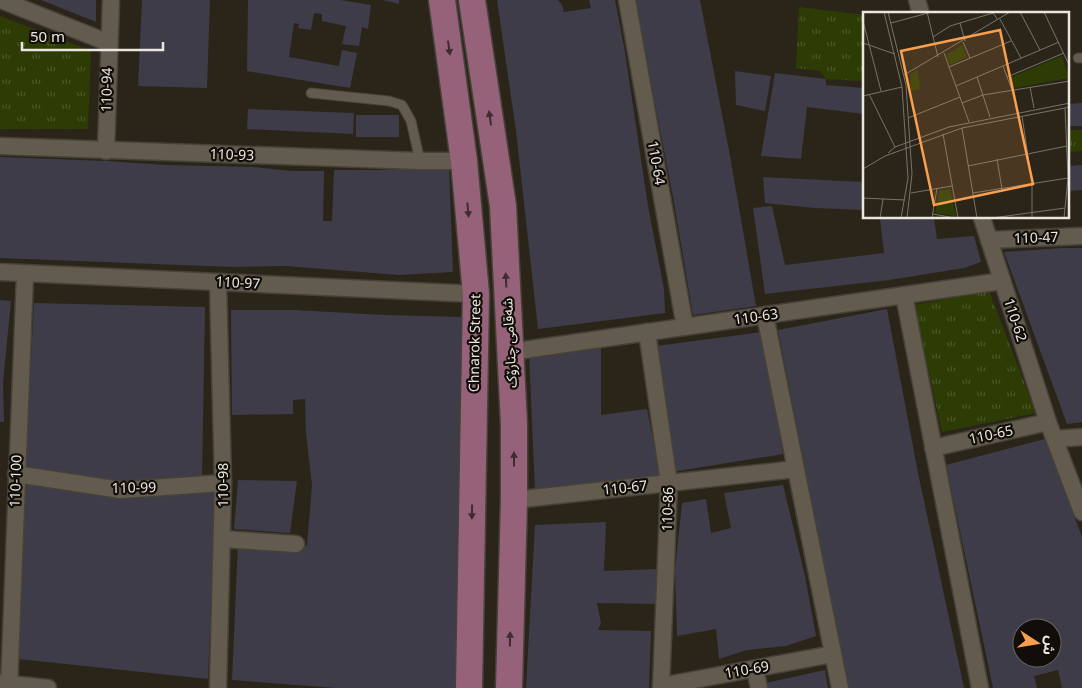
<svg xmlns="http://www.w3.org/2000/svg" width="1082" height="688" font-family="Georgia,'Noto Sans Arabic',serif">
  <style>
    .grass { fill: url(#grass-tufts) }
    .building { fill: #3e3c49; fill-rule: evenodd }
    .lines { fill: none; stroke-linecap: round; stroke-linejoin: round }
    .lane-casing { stroke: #474239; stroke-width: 11 }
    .street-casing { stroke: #474239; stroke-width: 19 }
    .primary-casing { stroke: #474239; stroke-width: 29 }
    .lane { stroke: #625b4e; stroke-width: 9 }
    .street { stroke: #625b4e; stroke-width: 16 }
    .primary { stroke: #966279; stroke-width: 26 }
    .oneway { fill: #402b30 }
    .labels { text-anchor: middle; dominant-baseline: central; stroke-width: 4.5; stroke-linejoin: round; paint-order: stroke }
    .street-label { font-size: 14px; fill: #ebe7df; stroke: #110e09 }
    .inset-road { fill: none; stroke: #787368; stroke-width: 1 }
    .view { fill: #fa9f4e; fill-opacity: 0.15; stroke: #fa9f4e; stroke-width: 2.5 }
    .inset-edge { fill: none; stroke: #ebe7df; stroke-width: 2.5 }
  </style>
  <defs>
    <pattern id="grass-tufts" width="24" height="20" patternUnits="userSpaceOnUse" patternTransform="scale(1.25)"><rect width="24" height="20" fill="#2c3c04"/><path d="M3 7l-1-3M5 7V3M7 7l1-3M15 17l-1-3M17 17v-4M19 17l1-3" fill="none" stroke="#4b5828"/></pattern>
  </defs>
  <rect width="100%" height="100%" fill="#2b2519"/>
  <g class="grass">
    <path d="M799 7 864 15V81L826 79 820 71 796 68Z"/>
    <path d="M0 16 91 51 88 129H0Z"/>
    <path d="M1068 130H1082V151L1068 152Z"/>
    <path d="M989 291 1036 413 942 432 914 305Z"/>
  </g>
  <g class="building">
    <path d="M41 0H96V22Z"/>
    <path d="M142 0H210L207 88 138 86Z"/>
    <path d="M248 0H340L371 5 368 29 362 27 359 46 342 44 346 26 322 21V14L314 13 311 30 298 28 299 24 294 23 289 57 339 66 342 50 357 53 350 88 247 71Z"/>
    <path d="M383 0H399V4Z"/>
    <path d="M497 0H558L562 5 564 12 591 8 589 0H615L625 52 648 206 664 289 665 313 538 329 516 131Z"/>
    <path d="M635 0H700L730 156 756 306 693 315 673 197Z"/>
    <path d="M735 71 771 76 765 111 736 105Z"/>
    <path d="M775 73 826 79V85L864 88V114L807 107 801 159 761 156Z"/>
    <path d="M1082 103V126H1068V104Z"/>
    <path d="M248 109 354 113 353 134 247 129Z"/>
    <rect x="356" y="115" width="43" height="22"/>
    <path d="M0 157 107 161 165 165 253 167 291 171H324L323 221H332L334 170H379L449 167 453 272 399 275 286 266 234 267 0 258Z"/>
    <path d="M1082 165V190L1068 191V166Z"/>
    <path d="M763 177 864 182V210L815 208 765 203Z"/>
    <path d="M772 206 785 265 884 253 880 219 902 218H934L937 239 974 236 981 262 964 268 889 280 765 294 753 208Z"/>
    <path d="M1063 248H1082V422L1067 424 1004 252Z"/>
    <path d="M0 300 11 301 3 382 4 422H0Z"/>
    <path d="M34 303 205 307 202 477 159 478 118 485 25 470Z"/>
    <path d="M887 309 918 473 964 688H848L778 330Z"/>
    <path d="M231 310H294L385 315 461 317 464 388 459 604 455 688H336L232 680 238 544 307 546 312 485 306 434 305 399 293 400V414L232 415Z"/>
    <path d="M762 332 783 454 672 472 649 347Z"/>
    <path d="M601 346V415L647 409 661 478 535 492 529 353Z"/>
    <path d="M1045 439 1082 537V688H1062L1058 670 1034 676 1037 688H993L946 465ZM1022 628H1052V658H1022Z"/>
    <path d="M25 479 170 496 215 489 208 679 18 659Z"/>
    <path d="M238 480 297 481 290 533 234 529Z"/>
    <path d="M783 485 805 576 816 636 786 646 747 650 719 659 716 629 677 636 675 570 682 503 706 499 711 533 731 528 724 493Z"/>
    <path d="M606 522 604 571 658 569 657 604 597 603 601 623 598 630 651 631 649 688H526L535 525Z"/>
    <path d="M825 670 828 688H767L766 683Z"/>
  </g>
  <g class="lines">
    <g class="lane-casing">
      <g id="lane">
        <path d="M1078 58H1082"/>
        <path d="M311 93 389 101 402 105 411 121 420 161"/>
      </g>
    </g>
    <g class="street-casing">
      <g id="street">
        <path d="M1 0 109 43"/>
        <path d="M627 0 685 327"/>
        <path d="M917 0 921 14"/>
        <path d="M0 146 420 161H464"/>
        <path d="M106 151 111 0"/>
        <path d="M982 218 1048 422 1082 512"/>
        <path d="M989 240 1082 236"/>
        <path d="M0 272 476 294"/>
        <path d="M218 283 223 483 218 688"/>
        <path d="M904 295 980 688"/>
        <path d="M765 315 840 688"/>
        <path d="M647 332 669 483 661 688"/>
        <path d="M510 352 1002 281"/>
        <path d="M1055 439 1082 437"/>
        <path d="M933 448 1048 422"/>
        <path d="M16 474 121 490 223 483"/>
        <path d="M514 500 796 469"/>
        <path d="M222 539 296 544"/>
        <path d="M755 669 759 688"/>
        <path d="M0 683 48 688"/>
        <path d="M661 686 833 654"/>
        <path d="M9 688 25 274"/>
      </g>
    </g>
    <g class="primary-casing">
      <g id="primary">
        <path d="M442 0 464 161 476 294 469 688"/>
        <path d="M472 0 503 206 514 424V500L509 688"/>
      </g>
    </g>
    <use href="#lane" class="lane"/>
    <use href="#street" class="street"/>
    <use href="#primary" class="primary"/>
  </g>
  <defs><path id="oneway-solid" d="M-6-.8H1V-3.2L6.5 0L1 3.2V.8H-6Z" transform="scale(1.25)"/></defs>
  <g class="oneway">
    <use href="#oneway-solid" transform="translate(449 48) rotate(82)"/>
    <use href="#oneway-solid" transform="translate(490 118) rotate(-98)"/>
    <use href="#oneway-solid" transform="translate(468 210) rotate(85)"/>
    <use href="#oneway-solid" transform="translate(506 280) rotate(-93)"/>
    <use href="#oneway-solid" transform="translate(514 459) rotate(-90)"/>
    <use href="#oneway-solid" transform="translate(472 512) rotate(91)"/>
    <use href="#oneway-solid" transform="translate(510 639) rotate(-89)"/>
  </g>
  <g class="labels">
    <g class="street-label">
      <text transform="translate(107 90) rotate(-89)">110-94</text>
      <text transform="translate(232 155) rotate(2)">110-93</text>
      <text transform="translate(656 163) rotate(80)">110-64</text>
      <text transform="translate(1036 238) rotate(-2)">110-47</text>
      <text transform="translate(238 283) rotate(3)">110-97</text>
      <text transform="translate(756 317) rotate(-8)">110-63</text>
      <text transform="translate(1015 320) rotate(72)">110-62</text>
      <text transform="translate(475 343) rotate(-89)">Chnarok Street</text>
      <text transform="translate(510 343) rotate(-93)">شەقامی چنارۆک</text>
      <text transform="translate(991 435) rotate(-12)">110-65</text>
      <text transform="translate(16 481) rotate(-88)">110-100</text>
      <text transform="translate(223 485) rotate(-90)">110-98</text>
      <text transform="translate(134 488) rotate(-1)">110-99</text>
      <text transform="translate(625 488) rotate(-6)">110-67</text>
      <text transform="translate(668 509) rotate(-88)">110-86</text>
      <text transform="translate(747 670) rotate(-10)">110-69</text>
    </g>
  </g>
  <g transform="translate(863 12)">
    <rect width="206" height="206" fill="#2b2519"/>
    <path d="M99 33 104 45 87 53 83 43ZM199 44 206 66 151 76 146 66ZM55 58 57 77 48 79 47 62ZM87 177 93 204 72 201 76 179Z" fill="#2c3c04"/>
    <path class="inset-road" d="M21 0 39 75 45 166 38 206M25 0 43 73 49 162 44 206M64 0 75 45M157 0 177 38M181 0 207 55M137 7 158 46M0 9 18 79M28 11 69 0M97 11 102 29M70 25 87 14 130 1 135 8M100 30 107 46M0 31 32 42M81 41 106 110M140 54 149 78M86 55 148 29M41 63 147 0M114 65 127 105M144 65 201 41M93 74 196 30M167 75 171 96M6 82 32 135M0 84 39 75M99 91 120 83 207 69M159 104 169 171V206M45 106 97 85M99 116 114 206M80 122 95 206M25 141 32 135 86 115 207 91M134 147 139 177M105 154 204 134M0 157 22 144 99 116 207 95M48 181 89 174M110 181 205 166M0 186 42 188M70 202 92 206M17 206 20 187M69 206 74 176M129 206 202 196M201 206 205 166 202 96"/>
    <path class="view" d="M137 18 170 172 71 193 38 39Z"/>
    <rect width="206" height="206" class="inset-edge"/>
  </g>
  <g transform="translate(1037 643) rotate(102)"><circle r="24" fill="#110e09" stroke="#68655f"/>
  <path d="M0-4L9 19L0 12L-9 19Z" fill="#fa9f4e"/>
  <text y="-8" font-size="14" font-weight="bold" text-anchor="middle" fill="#ebe7df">ش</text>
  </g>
  <path d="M22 42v8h141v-8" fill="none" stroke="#ebe7df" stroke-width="2.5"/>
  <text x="30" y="42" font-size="15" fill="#ebe7df" stroke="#110e09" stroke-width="4" paint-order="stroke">50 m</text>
</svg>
